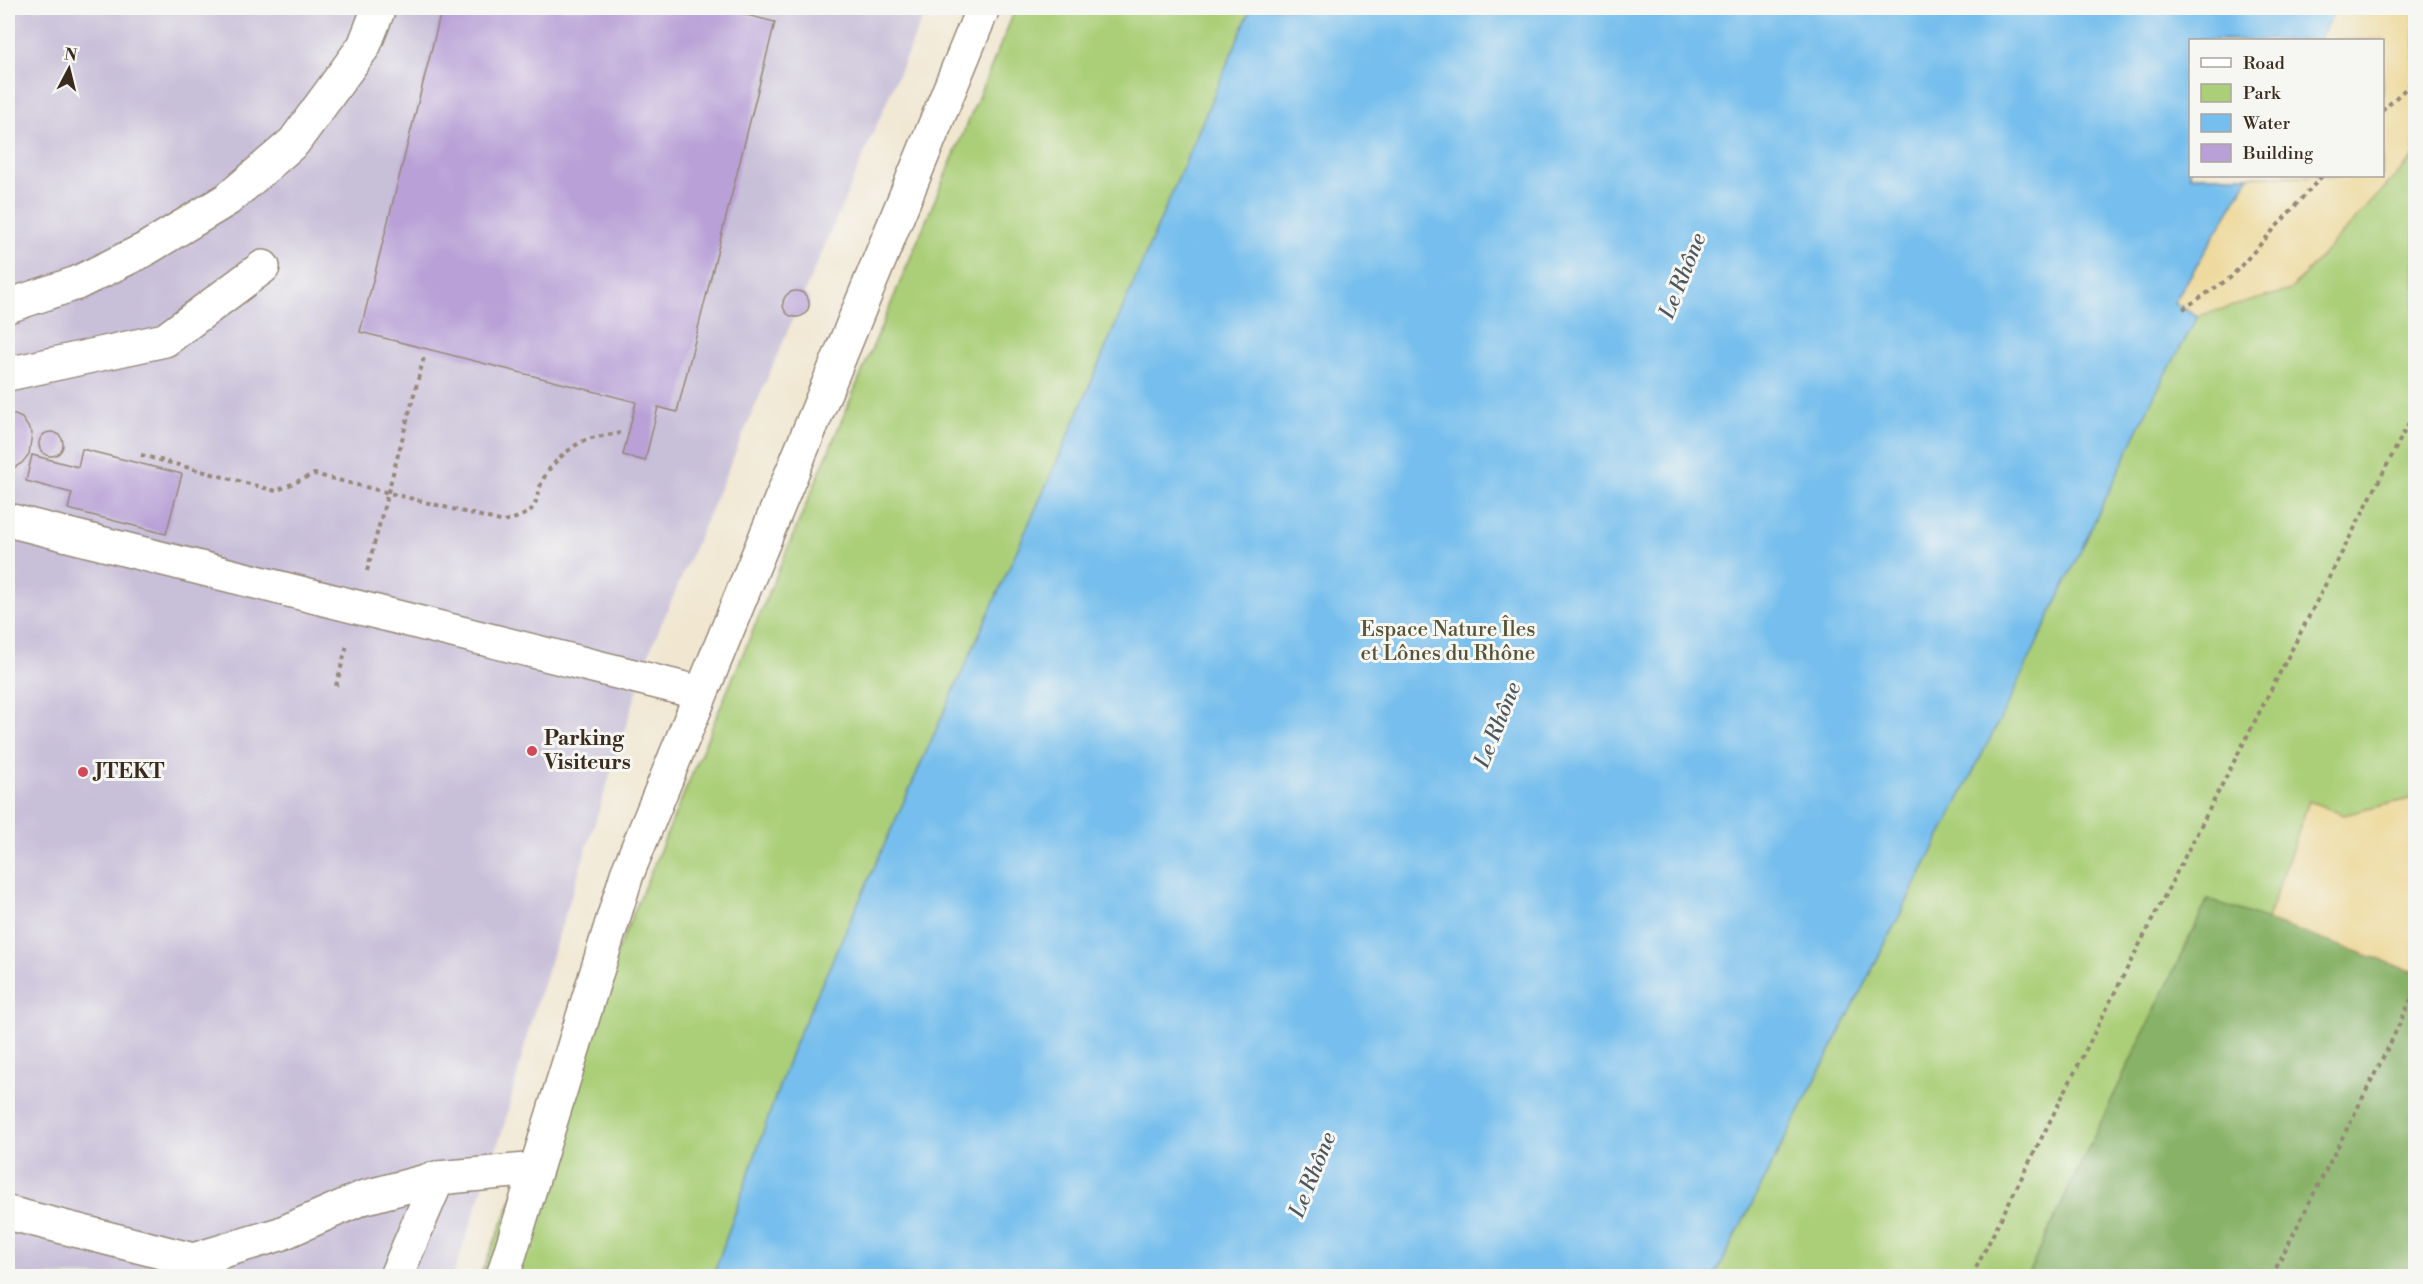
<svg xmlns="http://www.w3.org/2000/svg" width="2423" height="1284" font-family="'Libre Bodoni',serif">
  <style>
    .industrial { fill: #c8bfd8 }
    .green { fill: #abcf78; stroke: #737c4b; stroke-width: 1.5; fill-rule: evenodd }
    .forest { fill: #88b268; stroke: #626e43; stroke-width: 1.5 }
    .sand { fill: #eeda9e; stroke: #94825e; stroke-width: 1.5 }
    .water { fill: #75beed; stroke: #587486; stroke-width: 1.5 }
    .building { fill: #b9a1d7 }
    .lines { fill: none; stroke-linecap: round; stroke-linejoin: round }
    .minor-casing { stroke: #968878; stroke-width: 36 }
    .path { stroke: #968878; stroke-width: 4; stroke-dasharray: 4.5 4.5; stroke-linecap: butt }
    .minor { stroke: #fff; stroke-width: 33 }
    .poi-dot { fill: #d1495b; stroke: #f6f6f2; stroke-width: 2 }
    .labels { text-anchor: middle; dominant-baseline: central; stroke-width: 6; stroke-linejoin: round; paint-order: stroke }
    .park-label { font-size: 21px; fill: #575334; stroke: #f6f6f2 }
    .poi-label { font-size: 21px; font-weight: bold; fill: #3b2a1e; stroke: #f6f6f2; text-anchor: start }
    .water-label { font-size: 22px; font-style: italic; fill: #4c565c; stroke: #f6f6f2 }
  </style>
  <rect width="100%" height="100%" fill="#f6f6f2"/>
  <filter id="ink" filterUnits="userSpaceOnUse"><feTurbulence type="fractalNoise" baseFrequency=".0167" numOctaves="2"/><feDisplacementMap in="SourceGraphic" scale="12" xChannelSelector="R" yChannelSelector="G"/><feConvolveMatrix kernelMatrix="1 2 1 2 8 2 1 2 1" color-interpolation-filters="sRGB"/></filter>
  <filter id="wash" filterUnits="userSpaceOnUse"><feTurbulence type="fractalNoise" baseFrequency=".008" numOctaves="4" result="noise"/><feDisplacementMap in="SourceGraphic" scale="24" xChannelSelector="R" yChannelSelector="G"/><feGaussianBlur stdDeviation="1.35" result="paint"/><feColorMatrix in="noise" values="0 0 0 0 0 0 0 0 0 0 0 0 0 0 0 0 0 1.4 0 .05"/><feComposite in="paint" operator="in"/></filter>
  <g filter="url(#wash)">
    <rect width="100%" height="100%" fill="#f1e7d1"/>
    <path class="industrial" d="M8 8H927L651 648 531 1021 505 1123 453 1276H8Z"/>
    <path class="green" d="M1016 8H2415V1276H480ZM2190 40H2382V176H2190Z"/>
    <path class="forest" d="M2208 899 2415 972V1276H2027Z"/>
    <g class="sand">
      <path d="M2332 8H2415V155L2290 290 2198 316 2174 303 2242 176H2382V40H2314Z"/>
      <path d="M2415 794V972L2267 920 2309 801 2344 815 2413 798Z"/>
    </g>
    <path class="water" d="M1251 8H2336L2319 40H2190V176H2250L2174 303 2198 316 2154 396 2012 696 1715 1276H713L791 1052 1062 450Z"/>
    <g id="blocks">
      <g class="building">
        <path d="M442 8H718L775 22 677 412 658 407 645 461 623 455 636 402 360 332Z"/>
        <circle cx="796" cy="304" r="13"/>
        <path d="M8 412 22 418 32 433 29 454 22 463 10 470H8Z"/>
        <circle cx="51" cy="444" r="12"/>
        <path d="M82 449 182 474 166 534 68 509 72 493 26 481 32 455 78 467Z"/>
      </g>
    </g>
  </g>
  <g filter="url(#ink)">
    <use href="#blocks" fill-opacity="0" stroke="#968878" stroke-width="1.5"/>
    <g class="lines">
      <g class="minor-casing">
        <g id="minor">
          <path d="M8 306 77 283 144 250 228 199 294 142 364 46 379 8"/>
          <path d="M8 374 165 340 263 267"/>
          <path d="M8 520 701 693"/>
          <path d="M8 1213 193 1260 210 1275"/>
          <path d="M193 1260 280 1234 362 1198 438 1178 536 1169"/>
          <path d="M396 1276 438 1178"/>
          <path d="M503 1276 627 874 983 8"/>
        </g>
      </g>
      <g class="path">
        <path d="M2382 111 2416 79"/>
        <path d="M2183 309 2230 278 2322 176"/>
        <path d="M141 455 276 491 314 474 504 522C547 509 529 504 546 474 553 462 575 443 588 439 598 436 610 435 620 433"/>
        <path d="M367 571 424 357"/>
        <path d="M336 686 347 645"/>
        <path d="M1972 1276 2114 994 2416 409"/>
        <path d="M2272 1276 2388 1048 2416 989"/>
      </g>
      <use href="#minor" class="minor"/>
    </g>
  </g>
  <g class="poi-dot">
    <circle cx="532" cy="751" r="6"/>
    <circle cx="83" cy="772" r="6"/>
  </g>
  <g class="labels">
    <g class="park-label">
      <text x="1448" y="630">Espace Nature Îles<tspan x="1448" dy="24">et Lônes du Rhône</tspan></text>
    </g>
    <g class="poi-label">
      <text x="544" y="739">Parking<tspan x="544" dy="24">Visiteurs</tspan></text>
      <text x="95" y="772">JTEKT</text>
    </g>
    <g class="water-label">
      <text transform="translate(1683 276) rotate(-68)">Le Rhône</text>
      <text transform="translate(1498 725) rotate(-68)">Le Rhône</text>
      <text transform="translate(1313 1175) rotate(-68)">Le Rhône</text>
    </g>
  </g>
  <rect width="2423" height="1284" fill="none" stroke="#f6f6f2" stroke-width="30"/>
  <rect x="2189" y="39" width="195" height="138" fill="#f6f6f2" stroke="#aba49d" stroke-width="1.5"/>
  <rect x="2201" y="58" width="30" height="9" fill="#ffffff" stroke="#aba49d" stroke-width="1.5"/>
  <text x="2243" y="69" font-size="18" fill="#3b2a1e">Road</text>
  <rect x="2201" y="84" width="30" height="18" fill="#abcf78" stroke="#aba49d" stroke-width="1.5"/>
  <text x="2243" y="99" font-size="18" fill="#3b2a1e">Park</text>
  <rect x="2201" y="114" width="30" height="18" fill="#75beed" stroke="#aba49d" stroke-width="1.5"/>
  <text x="2243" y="129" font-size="18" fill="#3b2a1e">Water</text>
  <rect x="2201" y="144" width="30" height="18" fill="#b9a1d7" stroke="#aba49d" stroke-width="1.5"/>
  <text x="2243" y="159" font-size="18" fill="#3b2a1e">Building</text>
  <g transform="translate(69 69) rotate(7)" stroke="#f6f6f2" stroke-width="4.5" paint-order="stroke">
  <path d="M0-4.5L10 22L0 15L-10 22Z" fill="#3b2a1e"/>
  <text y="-9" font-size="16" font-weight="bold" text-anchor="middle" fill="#3b2a1e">N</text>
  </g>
</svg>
